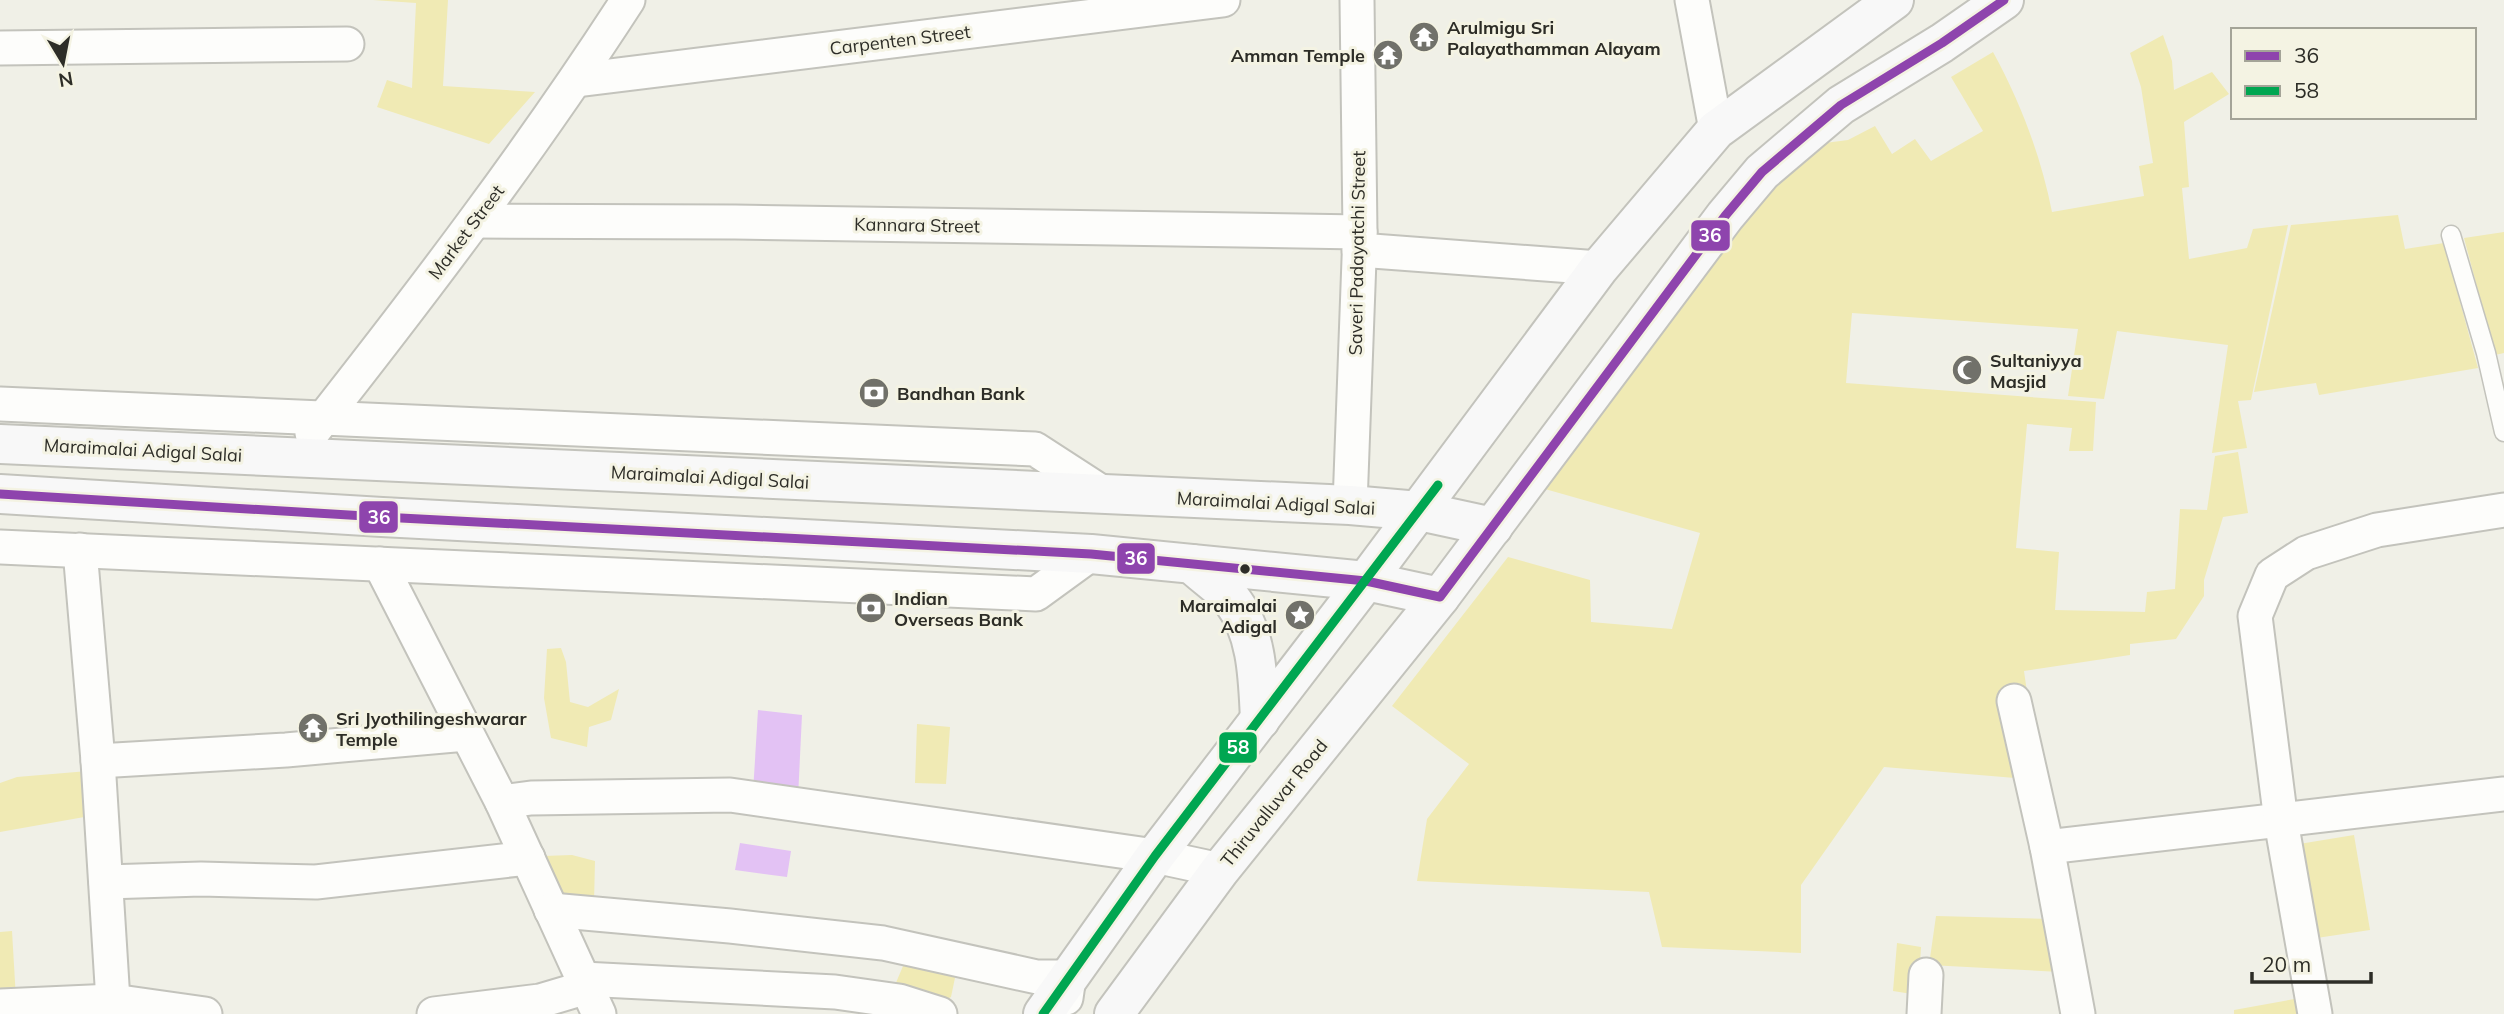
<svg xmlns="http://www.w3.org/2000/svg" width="2504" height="1014" font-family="Mulish,sans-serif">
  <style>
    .green { fill: #f0eab4 }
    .water { fill: #e3c2f4 }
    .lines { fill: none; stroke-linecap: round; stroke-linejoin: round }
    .service-casing { stroke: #c3c3bc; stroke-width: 21 }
    .minor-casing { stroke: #c3c3bc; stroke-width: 37 }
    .secondary-casing { stroke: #c3c3bc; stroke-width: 42 }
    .service { stroke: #fdfdfb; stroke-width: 18 }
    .minor { stroke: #fdfdfb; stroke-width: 33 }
    .secondary { stroke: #f8f8f8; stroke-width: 38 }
    .bus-1-casing { stroke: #f4f3e3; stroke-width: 14 }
    .bus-2-casing { stroke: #f4f3e3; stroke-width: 14 }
    .bus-1 { stroke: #8e44ad; stroke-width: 9 }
    .bus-2 { stroke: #00a651; stroke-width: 9 }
    .bus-dot { fill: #2d2d27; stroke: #f4f3e3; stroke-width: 2.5 }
    .labels { text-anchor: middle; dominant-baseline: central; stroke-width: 6; stroke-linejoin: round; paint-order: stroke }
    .poi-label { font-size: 18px; font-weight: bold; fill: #2d2d27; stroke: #f4f3e3; text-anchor: start }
    .street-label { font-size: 18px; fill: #2d2d27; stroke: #f4f3e3 }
    .line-badge { stroke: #f4f3e3; stroke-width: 2.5 }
    .badge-label { font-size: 19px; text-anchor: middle; font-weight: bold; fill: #fff }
  </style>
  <rect width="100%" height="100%" fill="#f0f0e7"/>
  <g class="green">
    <path d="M448 0 443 86 535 92 489 144 377 107 387 80 412 88 416 3 373 0Z"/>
    <path d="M2163 35 2172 61 2174 90 2212 72 2229 94 2184 122 2189 187 2182 188 2189 259 2247 248 2253 229 2288 225 2251 400 2238 401 2247 448 2212 453 2228 345 2117 331 2104 399 2068 396 2078 329 1852 313 1846 383 2096 402 2093 451H2069L2072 428 2027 424 2016 548 2059 552 2055 610 2145 612 2147 592 2175 589 2180 509 2207 510 2215 456 2238 452 2248 513 2223 517 2204 580V596L2176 639 2130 644V655L2024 671 2027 692 1997 695 2015 778 1884 767 1801 885V953L1662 947 1649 892 1417 881 1427 819 1469 764 1392 706 1508 557 1590 580 1591 622 1672 629 1700 533 1545 489 1748 216 1770 189 1825 143 1848 140 1875 126 1892 154 1915 139 1931 161 1983 131 1951 77 1993 52C2020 101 2041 156 2052 212L2144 196 2139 166 2153 163 2141 87 2130 53Z"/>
    <path d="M2398 215 2405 249 2444 243 2478 368 2319 395 2316 383 2254 392 2291 225Z"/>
    <path d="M2504 232V353L2495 355 2464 238Z"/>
    <path d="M561 648 566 662 570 702 588 707 619 689 611 720 589 727 587 747 551 738 544 698 547 649Z"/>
    <path d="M917 724 950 727 946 784 915 783Z"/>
    <path d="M88 771 90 816 0 832V783L17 777Z"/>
    <path d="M2354 835 2370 930 2310 939 2293 845Z"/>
    <path d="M572 855 595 861 594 903 553 899 543 856Z"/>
    <path d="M1936 916 2051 919 2060 972 1929 965Z"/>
    <path d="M12 931 16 999H0V932Z"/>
    <path d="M1897 943 1921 947 1918 995 1893 991Z"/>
    <path d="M906 959 956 973 951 997 942 1002 895 985Z"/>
    <path d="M2300 998 2303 1014H2234V1010Z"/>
  </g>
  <g class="water">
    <path d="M758 710 802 715 798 798 753 793Z"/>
    <path d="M740 843 791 851 787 877 735 870Z"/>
  </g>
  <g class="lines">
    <g class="service-casing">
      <path id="service" d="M2451 235 2486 353 2504 432"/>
    </g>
    <g class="minor-casing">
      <g id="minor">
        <path d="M1692 0 1716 130"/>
        <path d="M0 48 347 44"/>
        <path d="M577 80 1223 0"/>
        <path d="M475 221 735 222 1360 232"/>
        <path d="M1359 250 1599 268"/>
        <path d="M0 404 1035 449 1106 495"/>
        <path d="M312 433C423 292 531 150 628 0"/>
        <path d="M1350 505 1360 232 1357 0"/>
        <path d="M0 547 1036 594 1091 554"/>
        <path d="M80 550 98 761 113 1001"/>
        <path d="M380 564 502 802 599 1014"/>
        <path d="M2014 701 2047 847 2078 1014"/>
        <path d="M98 761 286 750 466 734"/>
        <path d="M502 802 531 798 730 795 1155 856 1220 870"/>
        <path d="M2047 847 2504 794"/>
        <path d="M106 882 201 879 316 882 528 858"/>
        <path d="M551 910 730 926 883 943 1037 977H1069L1066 998"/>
        <path d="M0 1006 113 1001 205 1014"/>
        <path d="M434 1014 540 1001 577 990 583 979 835 992 899 1001 940 1014"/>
        <path d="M1924 1014 1926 975"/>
        <path d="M2315 1014 2281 821 2255 616 2272 575 2306 553 2377 530 2504 510"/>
      </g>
    </g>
    <g class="secondary-casing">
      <g id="secondary">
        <path d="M0 444 1350 505 1419 511 1493 527"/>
        <path d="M0 494 382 517 1091 554 1366 581 1440 597 1725 216 1762 172 1841 105 1942 43 2004 0"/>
        <path d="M1192 564C1204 576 1222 587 1232 600 1258 634 1258 681 1260 720"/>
        <path d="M1043 1014 1155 856 1366 581 1599 268 1716 130 1894 0"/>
        <path d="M1114 1014 1220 870 1440 597"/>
      </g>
    </g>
    <use href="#service" class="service"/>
    <use href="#minor" class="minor"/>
    <use href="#secondary" class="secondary"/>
    <g class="bus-1-casing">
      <path id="bus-1" d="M0 494 382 517 1091 554 1366 581 1440 597 1725 216 1762 172 1841 105 1942 43 2004 0"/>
    </g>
    <g class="bus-2-casing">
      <path id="bus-2" d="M1043 1014 1155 856 1438 485"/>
    </g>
    <use href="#bus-1" class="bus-1"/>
    <use href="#bus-2" class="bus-2"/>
  </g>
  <defs>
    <g id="temple-disc" transform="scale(1.575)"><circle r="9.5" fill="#71716a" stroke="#f4f3e3"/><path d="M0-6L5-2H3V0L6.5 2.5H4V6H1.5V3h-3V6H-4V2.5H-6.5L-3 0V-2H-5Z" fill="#fff"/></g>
    <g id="mosque-disc" transform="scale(1.575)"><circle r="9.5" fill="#71716a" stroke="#f4f3e3"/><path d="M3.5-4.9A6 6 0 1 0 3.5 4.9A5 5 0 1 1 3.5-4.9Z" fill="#fff"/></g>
    <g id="bank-disc" transform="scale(1.575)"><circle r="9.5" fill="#71716a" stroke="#f4f3e3"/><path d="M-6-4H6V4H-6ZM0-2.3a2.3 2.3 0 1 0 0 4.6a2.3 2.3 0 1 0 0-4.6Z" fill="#fff"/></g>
    <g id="sight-disc" transform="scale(1.575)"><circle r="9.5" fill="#71716a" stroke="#f4f3e3"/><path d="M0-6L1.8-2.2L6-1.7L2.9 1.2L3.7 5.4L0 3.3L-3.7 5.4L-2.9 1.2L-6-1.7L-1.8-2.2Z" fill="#fff"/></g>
  </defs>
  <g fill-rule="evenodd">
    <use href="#temple-disc" x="1424" y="37"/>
    <use href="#temple-disc" x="1388" y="55"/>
    <use href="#mosque-disc" x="1967" y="370"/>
    <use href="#bank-disc" x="874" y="393"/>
    <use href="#bank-disc" x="871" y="608"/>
    <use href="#sight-disc" x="1300" y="615"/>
    <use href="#temple-disc" x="313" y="728"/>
  </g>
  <circle class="bus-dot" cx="1245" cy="569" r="6"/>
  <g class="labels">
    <g class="poi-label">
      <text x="1447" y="27">Arulmigu Sri<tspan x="1447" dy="21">Palayathamman Alayam</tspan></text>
      <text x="1365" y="55" text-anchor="end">Amman Temple</text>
      <text x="1990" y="360">Sultaniyya<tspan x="1990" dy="21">Masjid</tspan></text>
      <text x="897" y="393">Bandhan Bank</text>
      <text x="894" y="598">Indian<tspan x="894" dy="21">Overseas Bank</tspan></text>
      <text x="1277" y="605" text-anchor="end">Maraimalai<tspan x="1277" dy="21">Adigal</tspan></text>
      <text x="336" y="718">Sri Jyothilingeshwarar<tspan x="336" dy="21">Temple</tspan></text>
    </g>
    <g class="street-label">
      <text transform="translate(900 40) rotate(-7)">Carpenten Street</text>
      <text transform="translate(917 225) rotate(1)">Kannara Street</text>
      <text transform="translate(466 232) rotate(-53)">Market Street</text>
      <text transform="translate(1357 253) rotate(-89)">Saveri Padayatchi Street</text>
      <text transform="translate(143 450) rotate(3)">Maraimalai Adigal Salai</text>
      <text transform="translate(710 477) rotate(3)">Maraimalai Adigal Salai</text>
      <text transform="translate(1276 503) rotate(3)">Maraimalai Adigal Salai</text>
      <text transform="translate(1274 803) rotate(-51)">Thiruvalluvar Road</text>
    </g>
  </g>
  <g class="line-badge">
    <rect x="1690" y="219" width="41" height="33" rx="7" fill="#8e44ad"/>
    <rect x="358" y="500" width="41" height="34" rx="7" fill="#8e44ad"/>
    <rect x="1116" y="542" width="40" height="33" rx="7" fill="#8e44ad"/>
    <rect x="1218" y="731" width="40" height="33" rx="7" fill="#00a651"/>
  </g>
  <g class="badge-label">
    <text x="1710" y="242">36</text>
    <text x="379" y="524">36</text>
    <text x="1136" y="565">36</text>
    <text x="1238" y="754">58</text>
  </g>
  <rect x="2231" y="28" width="245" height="91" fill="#f4f3e3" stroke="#a4a498" stroke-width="2"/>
  <rect x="2245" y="51" width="35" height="10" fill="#8e44ad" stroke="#a4a498" stroke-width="2"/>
  <text x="2294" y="63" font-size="21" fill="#2d2d27">36</text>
  <rect x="2245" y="86" width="35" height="10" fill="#00a651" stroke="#a4a498" stroke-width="2"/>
  <text x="2294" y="98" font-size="21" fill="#2d2d27">58</text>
  <g transform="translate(63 63) rotate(170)" stroke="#f4f3e3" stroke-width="5" paint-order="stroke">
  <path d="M0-5L12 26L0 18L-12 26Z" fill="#2d2d27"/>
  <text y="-10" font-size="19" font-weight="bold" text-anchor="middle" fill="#2d2d27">N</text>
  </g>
  <path d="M2252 972v10h119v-10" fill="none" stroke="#2d2d27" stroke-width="3.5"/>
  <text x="2262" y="972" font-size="21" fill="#2d2d27" stroke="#f4f3e3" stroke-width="5" paint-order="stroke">20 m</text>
</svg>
